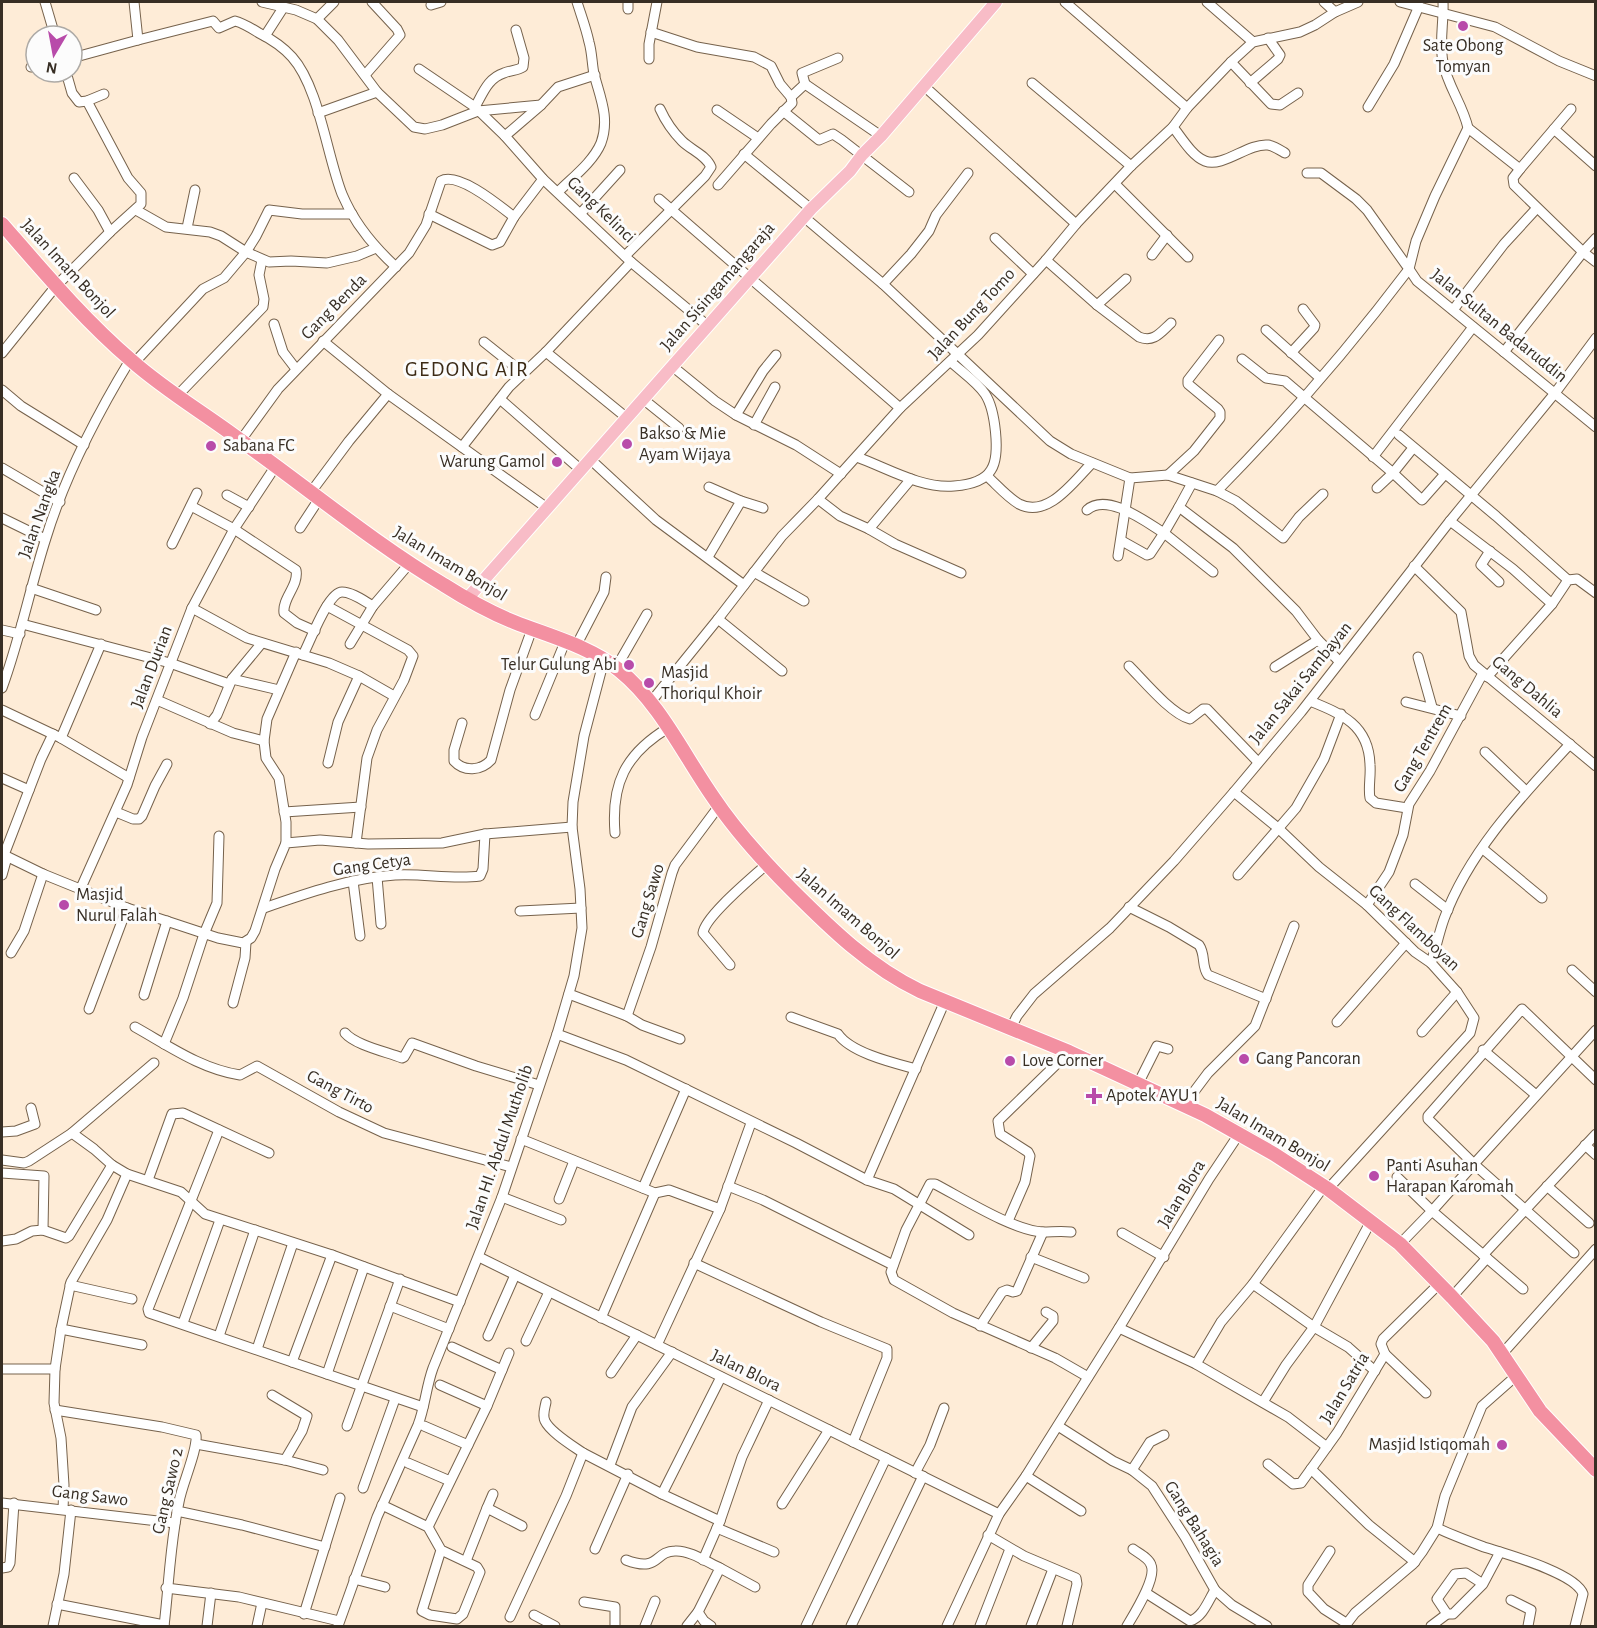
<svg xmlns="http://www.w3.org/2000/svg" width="1597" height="1628" font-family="'Alegreya Sans',sans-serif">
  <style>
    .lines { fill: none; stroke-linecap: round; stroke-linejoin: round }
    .minor-casing { stroke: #76624c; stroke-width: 11 }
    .major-casing { stroke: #fff; stroke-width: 14 }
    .highway-casing { stroke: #fff; stroke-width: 16 }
    .minor { stroke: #fff; stroke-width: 9 }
    .major { stroke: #f8bcc7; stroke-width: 12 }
    .highway { stroke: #f390a1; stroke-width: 14 }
    .poi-dot { fill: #b84baa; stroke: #fcfcfc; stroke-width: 2 }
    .labels { text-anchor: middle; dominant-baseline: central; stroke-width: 6; stroke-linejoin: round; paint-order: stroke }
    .poi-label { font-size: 18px; fill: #372e24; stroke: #fcfcfc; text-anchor: start }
    .street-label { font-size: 18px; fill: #372e24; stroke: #fcfcfc }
    .quarter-label { font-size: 21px; letter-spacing: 1.5px; fill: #3c2a15; stroke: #fcfcfc }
  </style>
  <rect width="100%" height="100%" fill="#feecd7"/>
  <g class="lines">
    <g class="minor-casing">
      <g id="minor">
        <path d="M45 2 55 36"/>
        <path d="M262 2 296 10 317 19 338 40 377 92 414 127 425 129 442 125 478 111 541 105"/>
        <path d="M628 2V9"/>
        <path d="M1065 2 1187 108"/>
        <path d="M1207 2 1253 42"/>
        <path d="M1324 2 1335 12"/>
        <path d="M1400 2 1495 27 1559 61 1596 76"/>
        <path d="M1443 2C1444 22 1439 42 1443 62 1447 85 1463 105 1468 128L1435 196 1416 241 1409 269 1417 281 1596 427"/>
        <path d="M431 5 441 2"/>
        <path d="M317 19 334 2"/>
        <path d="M651 32 697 47 754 57 771 66 780 84 791 97"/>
        <path d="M265 36 283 8"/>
        <path d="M138 40 213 21 219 28 235 21C243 23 251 28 259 33 271 39 283 47 292 57 319 87 327 156 342 194 354 223 373 246 396 267"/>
        <path d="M72 58 138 40 134 2"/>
        <path d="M649 59V44L657 2"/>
        <path d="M1231 62 1271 104 1280 105 1298 93"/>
        <path d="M31 67 36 66"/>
        <path d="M419 69 475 107 505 136 543 179 631 262 708 326"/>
        <path d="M66 72 72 93 79 102 87 101 104 94"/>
        <path d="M365 75 400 35 397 29 372 2"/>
        <path d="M1032 83 1131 166"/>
        <path d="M1250 83 1278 59 1280 55 1268 38"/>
        <path d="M805 84 881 136"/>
        <path d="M805 84 802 73 838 58"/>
        <path d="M924 86 1076 224"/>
        <path d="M475 107C483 93 488 78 504 73 511 70 517 71 523 67L524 58 516 30"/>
        <path d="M1368 107 1394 64 1419 6"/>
        <path d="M717 110 758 138"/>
        <path d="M783 111 819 140 833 134 842 140 909 192"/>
        <path d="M318 113 377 92"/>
        <path d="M1173 127C1181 137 1192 156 1205 161 1223 168 1248 143 1268 145 1274 146 1280 150 1285 153"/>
        <path d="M1468 128 1520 169 1554 129 1596 166"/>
        <path d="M1554 129 1571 109"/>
        <path d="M505 136 541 105 558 87 595 75"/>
        <path d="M744 154 811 209"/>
        <path d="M74 178 98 210 110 232"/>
        <path d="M1115 184 1188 257"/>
        <path d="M718 185 771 124 792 103 791 97 805 84"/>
        <path d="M558 192C573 177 593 162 601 143 610 118 600 97 594 74 592 64 592 52 589 42 586 28 581 15 577 2"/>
        <path d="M659 199 900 408"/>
        <path d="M136 210 166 227 210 232 221 236 246 252 269 262 291 261 327 263 357 256 376 248"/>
        <path d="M581 213 620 170"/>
        <path d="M429 214 492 245 500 242 514 217"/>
        <path d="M804 217 883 284 1050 441 1071 454 1130 478"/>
        <path d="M187 228 195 190"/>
        <path d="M995 238 1033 274"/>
        <path d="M1596 238 1583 252 1596 262"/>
        <path d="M1152 255 1167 235"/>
        <path d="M625 256 705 176 711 167C706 155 691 150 682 141 673 132 665 120 660 109"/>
        <path d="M1046 260 1097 305 1139 337C1154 343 1161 332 1171 323"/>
        <path d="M883 284 911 254 929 231 936 215 968 173"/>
        <path d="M1097 305 1126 279"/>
        <path d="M1453 310 1504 244 1537 208"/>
        <path d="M274 324 283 352 296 369"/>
        <path d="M1266 330 1320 378"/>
        <path d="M323 341 388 394 547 508"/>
        <path d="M484 342 523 373"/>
        <path d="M546 352 627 418"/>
        <path d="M1504 352 1583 252 1514 185 1513 178 1520 169"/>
        <path d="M2 353 56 286 110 232 141 204V193L128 178 87 101"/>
        <path d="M1291 353 1314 328 1315 325 1303 309"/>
        <path d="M1242 359 1266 378 1285 381 1393 473 1413 448"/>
        <path d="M134 363 203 289 224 278 246 252 256 236 269 210 302 214H352"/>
        <path d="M672 366 715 401 736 415 796 445 841 474"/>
        <path d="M2 390 21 406 84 445"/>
        <path d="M176 397 263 307 264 299 259 275 262 260"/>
        <path d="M500 399 581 470"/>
        <path d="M643 399 679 428"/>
        <path d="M736 415 763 371 776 355"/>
        <path d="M754 425 775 387"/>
        <path d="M1399 435 1496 516 1568 580"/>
        <path d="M241 440 278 389 409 253 426 225 441 181C458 171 500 206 514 217L543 179"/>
        <path d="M462 447 509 387 546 352 631 262"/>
        <path d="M857 457C887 468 922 489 954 486 967 485 984 482 991 470 1001 455 995 409 985 394 977 382 962 372 951 362"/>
        <path d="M1373 457 1473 327"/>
        <path d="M590 459 656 520 744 585"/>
        <path d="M2 468 60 502"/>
        <path d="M1168 475 1194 451 1220 418V412L1218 409 1188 384V380L1219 340"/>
        <path d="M987 476C997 485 1007 497 1019 504 1048 519 1074 481 1092 463"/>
        <path d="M1192 483 1179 507 1233 548 1296 611 1318 640 1339 661"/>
        <path d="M1377 488 1393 473 1422 500 1445 474"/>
        <path d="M1217 491 1236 501 1283 538 1299 517 1323 494"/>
        <path d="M311 492 349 441 388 394"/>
        <path d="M227 495 249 507"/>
        <path d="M818 499 840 516 869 529 895 544 961 573"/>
        <path d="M741 501 763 508"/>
        <path d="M191 506 234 529 296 570C299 586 282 598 284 613L297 623 315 631"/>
        <path d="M1179 507 1164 533 1213 572"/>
        <path d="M1087 510C1107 492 1146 522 1164 533L1150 554 1147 555 1122 541"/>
        <path d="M2 518 45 539"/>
        <path d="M1450 521 1513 569 1552 604"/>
        <path d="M300 528 319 499"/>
        <path d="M869 529 911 479"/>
        <path d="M172 544 197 493"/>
        <path d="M1490 551 1481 565 1499 582"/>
        <path d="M1118 556 1130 478 1168 475 1217 491C1286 421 1350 347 1409 269L1367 210 1356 199 1321 173H1307"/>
        <path d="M708 557 741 501 709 487"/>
        <path d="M1414 566 1461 612 1469 656 1474 665 1596 766"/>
        <path d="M754 572 804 601"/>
        <path d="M31 588 96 610"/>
        <path d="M327 606 408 650 413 656 404 680 377 730 367 758 356 843"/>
        <path d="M192 608 247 638 329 663 359 676 394 696"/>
        <path d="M718 619 782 671"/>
        <path d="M22 624 170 663 229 684"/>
        <path d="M2 630 20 634"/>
        <path d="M350 644 373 606 409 564"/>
        <path d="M576 646 604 592 606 577"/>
        <path d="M303 655C310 642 328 592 342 592 352 592 364 601 373 606"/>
        <path d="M1418 657 1432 707"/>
        <path d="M1129 666C1144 681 1171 714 1190 719L1203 709H1207L1258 762"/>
        <path d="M1275 667 1318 640"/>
        <path d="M616 668 647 614"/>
        <path d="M1487 677 1552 604 1568 580 1577 579 1596 593"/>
        <path d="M232 679 279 690"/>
        <path d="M2 688C20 639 30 588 46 538 65 476 96 416 130 360"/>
        <path d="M157 700 233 733 264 741"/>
        <path d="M1310 701C1342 714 1369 725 1370 765 1371 776 1368 788 1370 798L1376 803 1407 808"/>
        <path d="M1406 702 1461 716"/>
        <path d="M650 703 718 619 782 536 818 499 900 408 978 335 1046 260 1076 224 1131 166 1173 127 1187 108 1231 62 1253 42 1300 32 1315 25 1335 12 1358 2"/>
        <path d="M2 710 61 738 129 778"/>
        <path d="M535 715 565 642"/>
        <path d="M462 723 454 750V761C464 772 481 771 491 760L510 690 532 629"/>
        <path d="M210 724 217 715 232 679 261 644"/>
        <path d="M61 738 101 644"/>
        <path d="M1485 752 1526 791"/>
        <path d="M328 763 338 722 359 676"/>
        <path d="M2 778 29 790"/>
        <path d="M1234 792 1278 828 1319 867 1367 905 1415 952 1431 963 1457 992 1474 1018 1470 1033 1328 1189"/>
        <path d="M116 812 133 819H139L142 816 155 786 167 764"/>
        <path d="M284 812 361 807"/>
        <path d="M615 833C611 784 625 754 668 728"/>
        <path d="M286 843V822L279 778 266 758 264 741 267 719 296 652"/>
        <path d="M1483 849 1542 898"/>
        <path d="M2 854 43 874 127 908 218 938 243 943 251 938 255 931 275 869 286 843 320 840 368 844 442 843 485 834 572 827"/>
        <path d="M4 855 41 759 53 734"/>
        <path d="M2 875 7 857"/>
        <path d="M1238 875 1296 808 1324 759 1341 714"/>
        <path d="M377 877 381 924"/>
        <path d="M353 881 360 936"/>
        <path d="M1415 884 1448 910"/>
        <path d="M80 890 127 785 142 737 192 608 234 529 275 467"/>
        <path d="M1367 905 1389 872 1403 835 1409 804 1430 771 1483 673"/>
        <path d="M1129 907 1169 927 1199 945C1206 955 1201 966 1208 975L1266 999"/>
        <path d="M264 908C307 893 350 878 395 875 423 873 452 880 480 876L483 869 485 834"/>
        <path d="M520 911 581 908"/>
        <path d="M11 953 24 931 43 874"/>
        <path d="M1431 963C1436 948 1439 933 1444 919 1469 851 1522 796 1570 744"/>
        <path d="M730 965 703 933C705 916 753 877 767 864"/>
        <path d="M1572 970 1596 992"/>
        <path d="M569 994 627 1016 642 1025 680 1039"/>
        <path d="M144 995 167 921"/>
        <path d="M233 1003 245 958 246 942"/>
        <path d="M89 1009 127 908"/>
        <path d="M627 1016 651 947 672 873 675 865 719 806"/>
        <path d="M791 1017 838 1034C851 1053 894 1063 916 1069"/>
        <path d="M1337 1022 1406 943"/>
        <path d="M135 1027C169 1046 201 1069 240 1075L257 1066 339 1112 384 1133 511 1167"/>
        <path d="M1011 1028 1017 1016 1034 994 1110 928 1174 861 1234 792 1301 712 1450 521 1555 393 1596 338"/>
        <path d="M1422 1032 1457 992"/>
        <path d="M345 1033C355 1045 387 1052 402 1058L404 1057 412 1043 476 1066 539 1085"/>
        <path d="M557 1034 626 1060 796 1143 867 1180 894 1189 969 1235"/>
        <path d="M164 1044 183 998 204 934 217 903 219 836"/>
        <path d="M1483 1050 1536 1095"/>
        <path d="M1138 1084 1157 1046 1168 1049"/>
        <path d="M1184 1105 1208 1073 1255 1026 1294 926"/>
        <path d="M219 1130 148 1309 149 1313 423 1407"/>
        <path d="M2 1132 16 1131 35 1124 31 1108"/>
        <path d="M72 1133 154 1063"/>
        <path d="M521 1139 655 1193 669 1190 720 1209"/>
        <path d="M1585 1145 1596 1155"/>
        <path d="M2 1160 24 1163 29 1161 72 1133 94 1149 112 1165 127 1174 181 1192 205 1214 332 1255 460 1302"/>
        <path d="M2 1173 44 1176 43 1230"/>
        <path d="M1397 1177 1432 1211 1400 1244"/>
        <path d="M148 1180 172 1114 183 1113 269 1153"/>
        <path d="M867 1180 945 1001"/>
        <path d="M728 1186 763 1200 893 1265"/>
        <path d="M1547 1186 1589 1223"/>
        <path d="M643 1188 686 1089"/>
        <path d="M502 1197 561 1220"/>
        <path d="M559 1199 574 1161"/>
        <path d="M1008 1221 1025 1182 1030 1156 1028 1152 1000 1134 998 1121 1069 1052"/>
        <path d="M1071 1232C1061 1231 1052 1232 1043 1232 1014 1231 962 1198 935 1184H930L906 1230 891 1272 894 1280 953 1313 1055 1358 1088 1377"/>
        <path d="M1122 1233 1164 1257"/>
        <path d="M2 1241 16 1239 32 1231 43 1230 66 1238 69 1236 112 1165"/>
        <path d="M1574 1253 1474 1164 1596 1030"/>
        <path d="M1483 1255 1596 1134"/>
        <path d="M479 1257 999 1514"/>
        <path d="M1031 1257 1084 1278"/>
        <path d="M694 1263 821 1322 887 1349V1358L853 1442"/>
        <path d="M1253 1284 1314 1327 1348 1347 1375 1371"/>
        <path d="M70 1285 132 1299"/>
        <path d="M1523 1289 1432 1211 1474 1164 1428 1119V1116L1522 1009 1596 1080"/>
        <path d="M1452 1297 1487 1258"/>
        <path d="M390 1306 449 1329"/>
        <path d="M601 1318 655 1193"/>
        <path d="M183 1323 220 1220"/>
        <path d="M980 1326 1002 1292 1007 1290 1013 1292 1017 1291 1043 1232"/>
        <path d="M1119 1328 1196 1364 1288 1417 1327 1447"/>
        <path d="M61 1329 142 1345"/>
        <path d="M219 1336 255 1230"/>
        <path d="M488 1336 515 1275"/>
        <path d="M526 1341 549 1292"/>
        <path d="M657 1345 720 1209 751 1123"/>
        <path d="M452 1347 502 1370"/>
        <path d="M1031 1348 1053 1321V1316L1046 1312"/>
        <path d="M257 1349 293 1243"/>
        <path d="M1385 1354 1426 1393"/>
        <path d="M1502 1354 1596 1249"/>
        <path d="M292 1362 332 1255"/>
        <path d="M1196 1364 1221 1322 1253 1284 1324 1186"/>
        <path d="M2 1369H55"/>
        <path d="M611 1373 637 1335"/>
        <path d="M327 1374 364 1267"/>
        <path d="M440 1385 487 1406"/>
        <path d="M272 1395 307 1416 302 1431 285 1460"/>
        <path d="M546 1402C545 1408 542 1415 545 1421 550 1432 573 1446 583 1453"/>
        <path d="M1263 1402 1286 1365 1314 1327 1371 1221"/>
        <path d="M55 1410 162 1427 196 1435C198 1450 182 1484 179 1502 170 1543 169 1585 164 1626"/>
        <path d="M347 1426 400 1279"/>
        <path d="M424 1426 468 1445"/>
        <path d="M1058 1426 1113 1461 1132 1470 1152 1486 1185 1537 1215 1590 1232 1605 1267 1626"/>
        <path d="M196 1444 285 1460 323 1470"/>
        <path d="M408 1463 450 1481"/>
        <path d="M1268 1464 1293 1484 1301 1483 1337 1433 1385 1354 1381 1344 1383 1339 1439 1284"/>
        <path d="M610 1465 632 1407 672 1352"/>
        <path d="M1311 1469 1369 1525 1415 1562"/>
        <path d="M1132 1470 1150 1442 1164 1435"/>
        <path d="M915 1473 930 1445 944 1408"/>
        <path d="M1026 1476 1081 1511"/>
        <path d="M363 1488 395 1399"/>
        <path d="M662 1494 721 1377"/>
        <path d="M2 1503 175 1523"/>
        <path d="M782 1504 829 1430"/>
        <path d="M382 1505 428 1527 441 1550 422 1611 430 1615 457 1619 463 1614 480 1572 477 1567 441 1550"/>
        <path d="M487 1508 493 1494"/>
        <path d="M63 1509 64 1485 61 1438 54 1403 55 1369 61 1329 71 1282 107 1220 127 1174"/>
        <path d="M177 1511 242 1525 325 1547"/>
        <path d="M428 1527 487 1406 509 1353"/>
        <path d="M717 1528 774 1552"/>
        <path d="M1437 1528C1452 1535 1468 1541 1484 1547 1506 1554 1576 1573 1583 1594L1575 1626"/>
        <path d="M988 1535 1024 1556 1076 1578 1077 1584 1067 1626"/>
        <path d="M595 1549 628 1474"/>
        <path d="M1330 1551 1308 1585V1592L1324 1609 1346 1623"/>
        <path d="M626 1560C660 1573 654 1551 675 1551 689 1550 707 1562 720 1568L698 1612 687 1626"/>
        <path d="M703 1560 720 1521 742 1457 769 1400"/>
        <path d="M466 1561 487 1508 522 1526"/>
        <path d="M2 1568 8 1567 10 1563 14 1503"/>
        <path d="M720 1568 755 1587"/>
        <path d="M354 1579 385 1587"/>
        <path d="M1483 1584 1453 1614H1447L1437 1599 1455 1574 1466 1573 1483 1584 1500 1552"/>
        <path d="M166 1588 239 1597 339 1621"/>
        <path d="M1146 1593 1190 1621C1203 1617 1208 1601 1215 1590"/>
        <path d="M1511 1600 1531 1610 1528 1626"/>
        <path d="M584 1602 615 1607V1626"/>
        <path d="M57 1604 164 1625"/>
        <path d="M698 1612 704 1621 711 1626"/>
        <path d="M304 1614 340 1498"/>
        <path d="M534 1615 555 1626"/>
        <path d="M510 1617 566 1496 583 1453 662 1494 720 1521"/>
        <path d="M53 1626 64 1574 71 1510"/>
        <path d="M207 1626 211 1593"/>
        <path d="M257 1626 262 1603"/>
        <path d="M338 1626 377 1517 418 1425C425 1407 426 1387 433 1368L502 1197 557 1034 574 976 582 928 580 889 572 827 573 802 584 736 604 660"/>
        <path d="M645 1626 655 1601"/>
        <path d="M806 1626 886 1458"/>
        <path d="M851 1626 923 1476"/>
        <path d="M947 1626 999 1514 1026 1476 1119 1328 1209 1179 1239 1134"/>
        <path d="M980 1626 1010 1549"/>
        <path d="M1031 1626 1053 1569"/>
        <path d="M1127 1626C1134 1614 1157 1578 1151 1565 1149 1558 1138 1553 1133 1549"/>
        <path d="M1345 1626 1355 1613 1413 1564 1422 1552 1437 1528 1445 1496 1482 1406 1516 1376"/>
        <path d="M1431 1626 1447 1614"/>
      </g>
    </g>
    <g class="major-casing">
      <path id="major" d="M467 599 811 209 850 171 862 155 881 136 996 2"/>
    </g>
    <g class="highway-casing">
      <path id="highway" d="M2 224C43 271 84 320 132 361 166 391 204 413 240 440 308 488 372 542 444 585 466 599 489 612 514 622 549 636 589 646 619 670 660 703 683 754 713 797 735 830 763 861 792 890 831 929 870 967 920 991L1069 1052 1205 1115 1274 1154 1328 1189 1400 1244 1452 1297 1493 1341 1540 1411 1596 1470"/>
    </g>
    <use href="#minor" class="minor"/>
    <use href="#major" class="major"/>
    <use href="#highway" class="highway"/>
  </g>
  <g class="poi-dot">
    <circle cx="1463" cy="26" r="6"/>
    <circle cx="627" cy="444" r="6"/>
    <circle cx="211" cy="446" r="6"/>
    <circle cx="557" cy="462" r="6"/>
    <circle cx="629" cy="665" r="6"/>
    <circle cx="649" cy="683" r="6"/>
    <circle cx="64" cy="905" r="6"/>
    <circle cx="1244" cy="1059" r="6"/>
    <circle cx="1010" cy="1061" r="6"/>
    <path d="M1091 1087h6v6h6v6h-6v6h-6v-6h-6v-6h6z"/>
    <circle cx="1374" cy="1176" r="6"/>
    <circle cx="1502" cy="1445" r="6"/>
  </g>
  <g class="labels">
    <g class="poi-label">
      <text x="1463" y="46" text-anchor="middle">Sate Obong<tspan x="1463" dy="21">Tomyan</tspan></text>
      <text x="639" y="434">Bakso &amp; Mie<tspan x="639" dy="21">Ayam Wijaya</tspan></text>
      <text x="223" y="446">Sabana FC</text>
      <text x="545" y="462" text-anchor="end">Warung Gamol</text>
      <text x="617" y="665" text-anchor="end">Telur Gulung Abi</text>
      <text x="661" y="673">Masjid<tspan x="661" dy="21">Thoriqul Khoir</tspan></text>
      <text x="76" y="895">Masjid<tspan x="76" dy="21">Nurul Falah</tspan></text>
      <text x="1256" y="1059">Gang Pancoran</text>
      <text x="1022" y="1061">Love Corner</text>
      <text x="1106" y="1096">Apotek AYU 1</text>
      <text x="1386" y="1166">Panti Asuhan<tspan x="1386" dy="21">Harapan Karomah</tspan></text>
      <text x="1490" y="1445" text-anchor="end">Masjid Istiqomah</text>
    </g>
    <g class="street-label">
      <text transform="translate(601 210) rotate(44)">Gang Kelinci</text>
      <text transform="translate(68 269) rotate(47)">Jalan Imam Bonjol</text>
      <text transform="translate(718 287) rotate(-49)">Jalan Sisingamangaraja</text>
      <text transform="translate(334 307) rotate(-45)">Gang Benda</text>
      <text transform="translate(972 314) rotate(-47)">Jalan Bung Tomo</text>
      <text transform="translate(1499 326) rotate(39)">Jalan Sultan Badaruddin</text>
      <text transform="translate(40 514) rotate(-70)">Jalan Nangka</text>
      <text transform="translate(450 564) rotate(31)">Jalan Imam Bonjol</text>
      <text transform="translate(152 667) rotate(-69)">Jalan Durian</text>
      <text transform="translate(1301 683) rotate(-51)">Jalan Sakai Sambayan</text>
      <text transform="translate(1527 687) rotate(40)">Gang Dahlia</text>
      <text transform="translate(1423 748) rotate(-60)">Gang Tentrem</text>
      <text transform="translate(372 865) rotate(-8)">Gang Cetya</text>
      <text transform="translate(648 901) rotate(-73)">Gang Sawo</text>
      <text transform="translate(848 914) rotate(41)">Jalan Imam Bonjol</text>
      <text transform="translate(1414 928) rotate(43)">Gang Flamboyan</text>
      <text transform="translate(340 1092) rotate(28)">Gang Tirto</text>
      <text transform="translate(1273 1135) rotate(31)">Jalan Imam Bonjol</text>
      <text transform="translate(500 1147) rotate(-71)">Jalan HI. Abdul Mutholib</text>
      <text transform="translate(1182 1194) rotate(-59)">Jalan Blora</text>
      <text transform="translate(746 1371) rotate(26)">Jalan Blora</text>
      <text transform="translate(1345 1388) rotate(-59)">Jalan Satria</text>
      <text transform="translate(168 1491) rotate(-77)">Gang Sawo 2</text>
      <text transform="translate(90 1496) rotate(7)">Gang Sawo</text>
      <text transform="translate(1194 1524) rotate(58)">Gang Bahagia</text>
    </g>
    <g class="quarter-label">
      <text x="467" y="369">GEDONG AIR</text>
    </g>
  </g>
  <rect width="1597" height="1628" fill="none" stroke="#372e24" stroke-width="6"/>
  <g transform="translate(54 54) rotate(190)"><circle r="28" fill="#fcfcfc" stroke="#adaaa6" stroke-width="1.5"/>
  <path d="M0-4.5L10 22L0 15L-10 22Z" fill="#b84baa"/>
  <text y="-9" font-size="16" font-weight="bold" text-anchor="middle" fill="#372e24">N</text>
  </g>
</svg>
